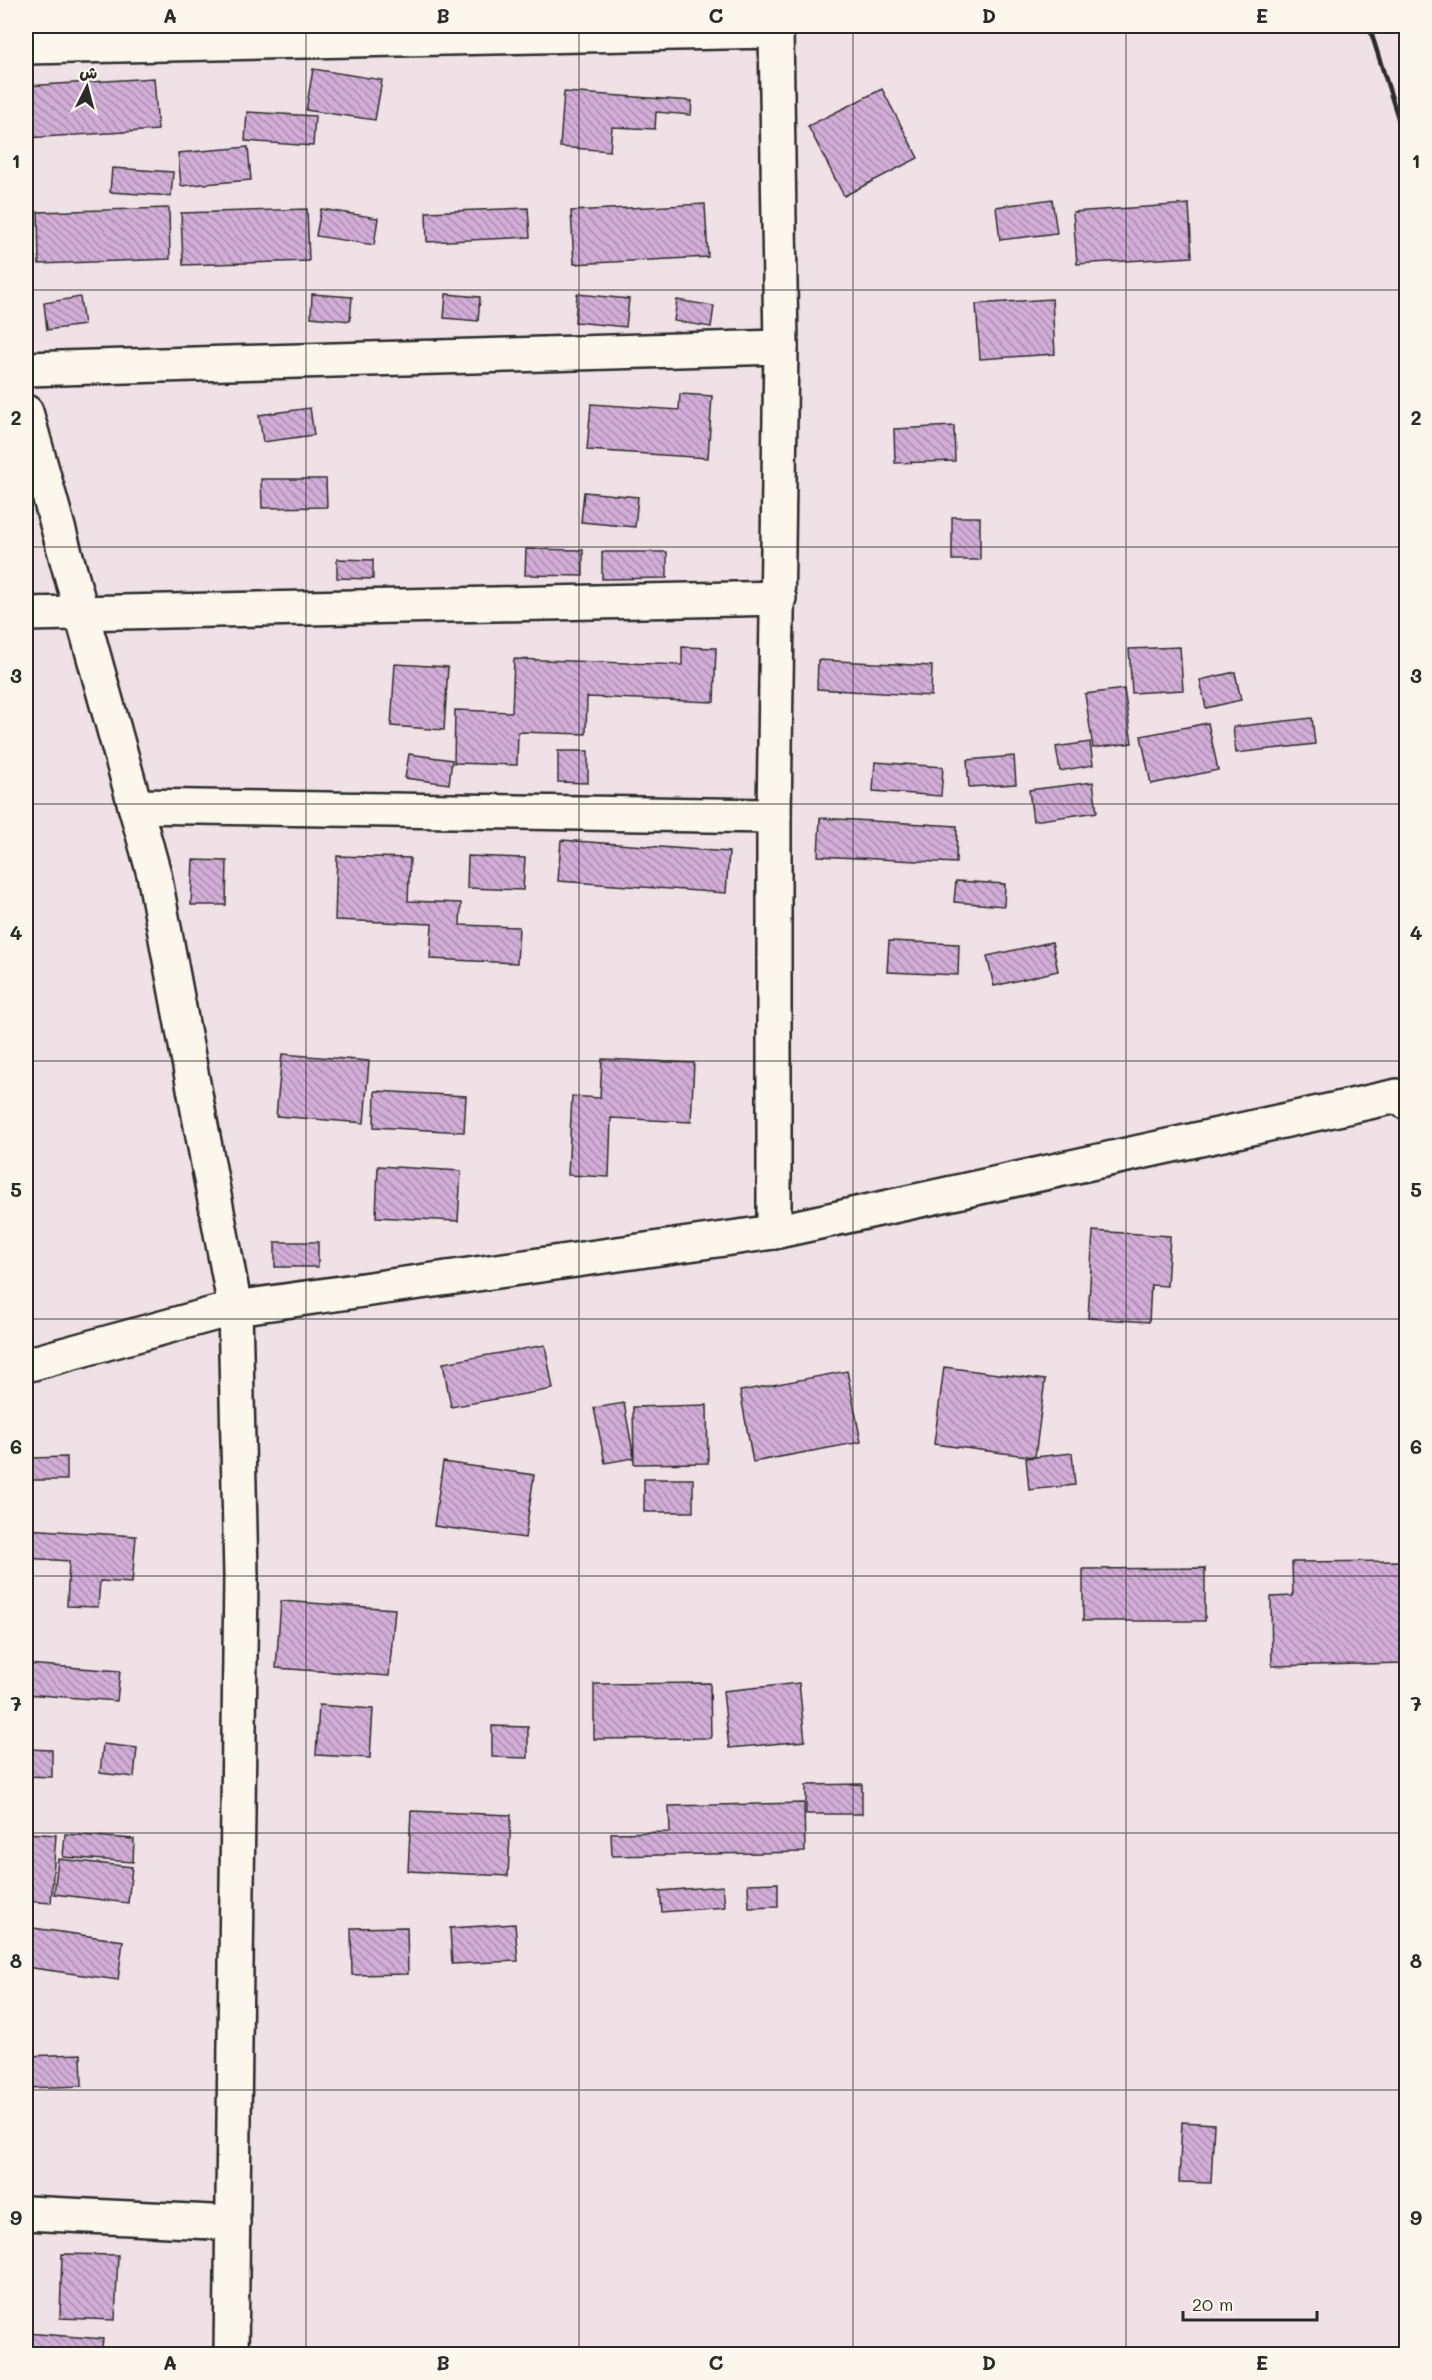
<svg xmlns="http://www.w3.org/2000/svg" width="1432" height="2380" font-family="Mali,'Playpen Sans Arabic',sans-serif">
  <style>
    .building { fill: url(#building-back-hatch); stroke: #2b2b2b; stroke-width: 1.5 }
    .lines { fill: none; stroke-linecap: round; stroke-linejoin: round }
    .street-casing { stroke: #2b2b2b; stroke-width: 38 }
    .secondary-casing { stroke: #2b2b2b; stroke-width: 38 }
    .street { stroke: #fbf7ec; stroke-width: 33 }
    .secondary { stroke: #fbf7ec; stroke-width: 33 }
    .rail { stroke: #2b2b2b; stroke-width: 4.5 }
    .grid { fill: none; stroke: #2b2b2b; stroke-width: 1.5; stroke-opacity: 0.55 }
    .neatline { fill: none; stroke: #2b2b2b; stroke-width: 2 }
    .grid-label { font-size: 20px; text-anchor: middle; font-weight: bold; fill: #2b2b2b }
  </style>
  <defs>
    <pattern id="building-back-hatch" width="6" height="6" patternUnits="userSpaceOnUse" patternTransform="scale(1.5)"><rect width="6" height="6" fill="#d2add7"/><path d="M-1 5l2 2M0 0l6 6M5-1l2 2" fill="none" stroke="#ab8daf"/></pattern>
  </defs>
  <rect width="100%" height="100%" fill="#efe1e6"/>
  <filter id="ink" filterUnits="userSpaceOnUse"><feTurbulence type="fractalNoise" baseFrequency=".0167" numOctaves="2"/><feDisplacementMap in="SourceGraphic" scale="12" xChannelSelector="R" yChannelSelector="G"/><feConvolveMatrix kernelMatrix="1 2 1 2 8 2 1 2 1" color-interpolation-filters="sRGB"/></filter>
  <g filter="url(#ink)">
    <g class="building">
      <path d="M313 69 382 80 375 120 306 110Z"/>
      <path d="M154 78 158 130 26 138V86Z"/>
      <path d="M882 89 918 158 844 196 808 126Z"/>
      <path d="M564 92 692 101 691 115 656 112 655 129 612 127 610 151 560 147Z"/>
      <path d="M247 112 315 116 313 146 245 141Z"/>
      <path d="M248 147 251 180 181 186 178 153Z"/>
      <path d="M112 168 173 172 171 196 110 192Z"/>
      <path d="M1052 199 1057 233 1000 240 996 207Z"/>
      <path d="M705 204 708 257 574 264 571 211Z"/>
      <path d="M1189 204 1192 257 1077 264 1073 212Z"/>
      <path d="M169 208 170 259 39 264 38 212Z"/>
      <path d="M528 208 530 237 427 242 426 212Z"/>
      <path d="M307 209 309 261 183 265 181 213Z"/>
      <path d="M321 209 378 218 374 245 316 236Z"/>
      <path d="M312 294 352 297 350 321 311 317Z"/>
      <path d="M446 294 480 297 478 321 444 318Z"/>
      <path d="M577 294 629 299 626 327 575 322Z"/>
      <path d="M80 297 84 325 47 330 44 303Z"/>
      <path d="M1052 299 1055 354 980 359 976 304Z"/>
      <path d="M677 300 714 306 711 327 674 321Z"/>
      <path d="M680 394 712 396 708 458 587 450 591 404 679 410Z"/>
      <path d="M310 408 314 435 263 442 259 415Z"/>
      <path d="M954 426 955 461 895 463 894 429Z"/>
      <path d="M261 479H326L327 507 262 508Z"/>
      <path d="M584 492 638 497 635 527 581 522Z"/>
      <rect x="952" y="517" width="28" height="43"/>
      <path d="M526 549 583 550V576L525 575Z"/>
      <path d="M602 552H667V578L602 579Z"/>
      <path d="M337 559 373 560V579L337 578Z"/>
      <path d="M682 647 716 648 714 702 587 697 586 734 518 732 517 765 454 763 455 710 512 712 514 659 682 665Z"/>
      <path d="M1180 647 1183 690 1132 693 1129 649Z"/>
      <path d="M818 660 932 666 931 696 817 689Z"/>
      <path d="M395 664 448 667 444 730 391 726Z"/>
      <path d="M1235 672 1241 700 1206 708 1200 680Z"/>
      <path d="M1124 689 1132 743 1093 748 1085 694Z"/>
      <path d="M1312 718 1315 744 1236 753 1233 727Z"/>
      <path d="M1208 723 1218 770 1151 784 1141 736Z"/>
      <path d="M1090 742 1093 765 1060 771 1056 747Z"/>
      <path d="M558 751H588V783L558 782Z"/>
      <path d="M409 754 452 760 449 784 405 778Z"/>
      <path d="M26 756 30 803 26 804Z"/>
      <path d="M1014 756 1016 784 969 787 967 760Z"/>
      <path d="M875 762 943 767 941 796 873 791Z"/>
      <path d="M1093 782 1097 812 1033 821 1029 790Z"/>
      <path d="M820 818 957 826 956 863 818 856Z"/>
      <path d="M561 840 729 852 726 893 558 881Z"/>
      <path d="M337 856 410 858 408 901 461 903 460 925 519 927 517 963 430 959 432 924 335 920Z"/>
      <path d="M468 856 525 858 523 890 467 888Z"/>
      <path d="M193 860 227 861 226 905H191Z"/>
      <path d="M956 881 1005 884 1004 906 954 902Z"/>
      <path d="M889 941 959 944 958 975 887 972Z"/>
      <path d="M1052 942 1058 971 994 986 987 956Z"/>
      <path d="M282 1054 369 1061 364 1123 276 1116Z"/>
      <path d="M602 1059 694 1063 691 1122 611 1118 609 1177 568 1175 572 1096 600 1098Z"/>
      <path d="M375 1091 466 1096 464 1132 374 1127Z"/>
      <path d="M378 1166 461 1171 458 1221 376 1217Z"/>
      <path d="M1093 1231 1170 1236 1167 1286 1151 1285 1149 1322 1088 1318Z"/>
      <rect x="275" y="1242" width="43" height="25"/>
      <path d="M545 1345 553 1389 451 1407 443 1363Z"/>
      <path d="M944 1367 1045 1380 1035 1457 934 1444Z"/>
      <path d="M847 1371 861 1442 753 1462 740 1391Z"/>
      <path d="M624 1403 634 1458 605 1463 594 1408Z"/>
      <path d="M707 1405 708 1463 634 1464 633 1407Z"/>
      <path d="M26 1432H31V1458L67 1457V1480H32V1503H26Z"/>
      <path d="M1072 1453 1075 1485 1029 1490 1026 1458Z"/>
      <path d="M443 1462 534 1475 525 1538 434 1526Z"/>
      <rect x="644" y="1479" width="49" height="33"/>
      <path d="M26 1529 136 1536 132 1583 100 1581 98 1607 67 1606 69 1561 26 1558Z"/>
      <path d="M1406 1561V1663L1272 1666 1271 1597 1293 1596 1292 1562Z"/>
      <path d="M1205 1568V1621H1083V1569Z"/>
      <path d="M281 1601 395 1609 389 1676 276 1668Z"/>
      <path d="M26 1664 120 1671 117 1701 26 1694Z"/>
      <path d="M710 1683 711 1738 594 1739V1684Z"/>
      <path d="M799 1683 805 1741 729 1748 723 1691Z"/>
      <path d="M319 1705 373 1709 370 1758 316 1755Z"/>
      <path d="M492 1726 528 1727V1758L492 1757Z"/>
      <path d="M103 1744 137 1748 134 1777 100 1773Z"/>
      <path d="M26 1749 52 1750V1777L26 1776Z"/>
      <path d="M862 1784V1814H806V1785Z"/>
      <path d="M804 1803 805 1852 612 1856 611 1833 670 1832 669 1806Z"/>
      <path d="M411 1811 511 1815 508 1876 408 1871Z"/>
      <path d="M26 1833 56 1835 51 1903 26 1901Z"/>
      <path d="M65 1834 134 1839 133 1862 63 1857Z"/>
      <path d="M58 1859 132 1867 128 1903 54 1894Z"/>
      <path d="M778 1883V1907L749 1908 748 1884Z"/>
      <path d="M723 1886 725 1907 662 1912 660 1891Z"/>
      <path d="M515 1924 518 1961 452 1964 450 1928Z"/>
      <path d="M26 1927 123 1941 118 1980 26 1967Z"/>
      <path d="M407 1927 408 1974 352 1975 351 1928Z"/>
      <path d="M81 2054 82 2086 26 2088V2056Z"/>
      <path d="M1182 2122 1214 2124 1211 2183 1179 2182Z"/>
      <path d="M62 2254 118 2255 115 2320 60 2318Z"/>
      <path d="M26 2333 103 2339 101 2354H26Z"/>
    </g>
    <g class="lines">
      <g class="street-casing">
        <g id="street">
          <path d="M26 47 776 31 781 347 774 816V1232"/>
          <path d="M26 369 781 347"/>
          <path d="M26 614 779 598"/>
          <path d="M135 806 774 816"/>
          <path d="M26 1365 235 1308 774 1232 1397 1096 1406 1102"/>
          <path d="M26 2213 233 2223"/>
        </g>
      </g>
      <g class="secondary-casing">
        <path id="secondary" d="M26 412 154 874 235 1308 241 1576 231 2354"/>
      </g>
      <use href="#street" class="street"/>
      <use href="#secondary" class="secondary"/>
      <path class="rail" d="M1369 26 1406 143"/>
    </g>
  </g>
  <path class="grid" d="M306 26V2354M579 26V2354M853 26V2354M1126 26V2354M26 290H1406M26 547H1406M26 804H1406M26 1061H1406M26 1319H1406M26 1576H1406M26 1833H1406M26 2090H1406"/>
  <rect width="1432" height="2380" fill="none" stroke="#fbf7ec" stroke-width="66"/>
  <g transform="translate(87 87) rotate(6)" stroke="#fbf7ec" stroke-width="4.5" paint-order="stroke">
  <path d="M0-4.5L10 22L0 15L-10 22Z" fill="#2b2b2b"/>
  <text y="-9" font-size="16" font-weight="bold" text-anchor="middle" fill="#2b2b2b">ش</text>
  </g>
  <path d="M1183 2311v9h134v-9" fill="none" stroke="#2b2b2b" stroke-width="3"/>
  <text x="1192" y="2311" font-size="18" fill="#2b2b2b" stroke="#fbf7ec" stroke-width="4.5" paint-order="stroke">20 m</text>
  <rect x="33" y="33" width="1366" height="2314" class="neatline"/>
  <g class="grid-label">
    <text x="170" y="23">A</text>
    <text x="443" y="23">B</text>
    <text x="716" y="23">C</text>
    <text x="989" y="23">D</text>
    <text x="1262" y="23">E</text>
    <text x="16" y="168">1</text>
    <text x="1416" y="168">1</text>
    <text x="16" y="425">2</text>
    <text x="1416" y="425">2</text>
    <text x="16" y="683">3</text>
    <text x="1416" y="683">3</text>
    <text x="16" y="940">4</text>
    <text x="1416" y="940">4</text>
    <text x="16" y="1197">5</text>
    <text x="1416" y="1197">5</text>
    <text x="16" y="1454">6</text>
    <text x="1416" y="1454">6</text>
    <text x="16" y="1711">7</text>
    <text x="1416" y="1711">7</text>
    <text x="16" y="1968">8</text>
    <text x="1416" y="1968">8</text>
    <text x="16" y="2225">9</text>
    <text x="1416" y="2225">9</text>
    <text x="170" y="2370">A</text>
    <text x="443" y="2370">B</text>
    <text x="716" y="2370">C</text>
    <text x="989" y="2370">D</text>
    <text x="1262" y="2370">E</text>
  </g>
</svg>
